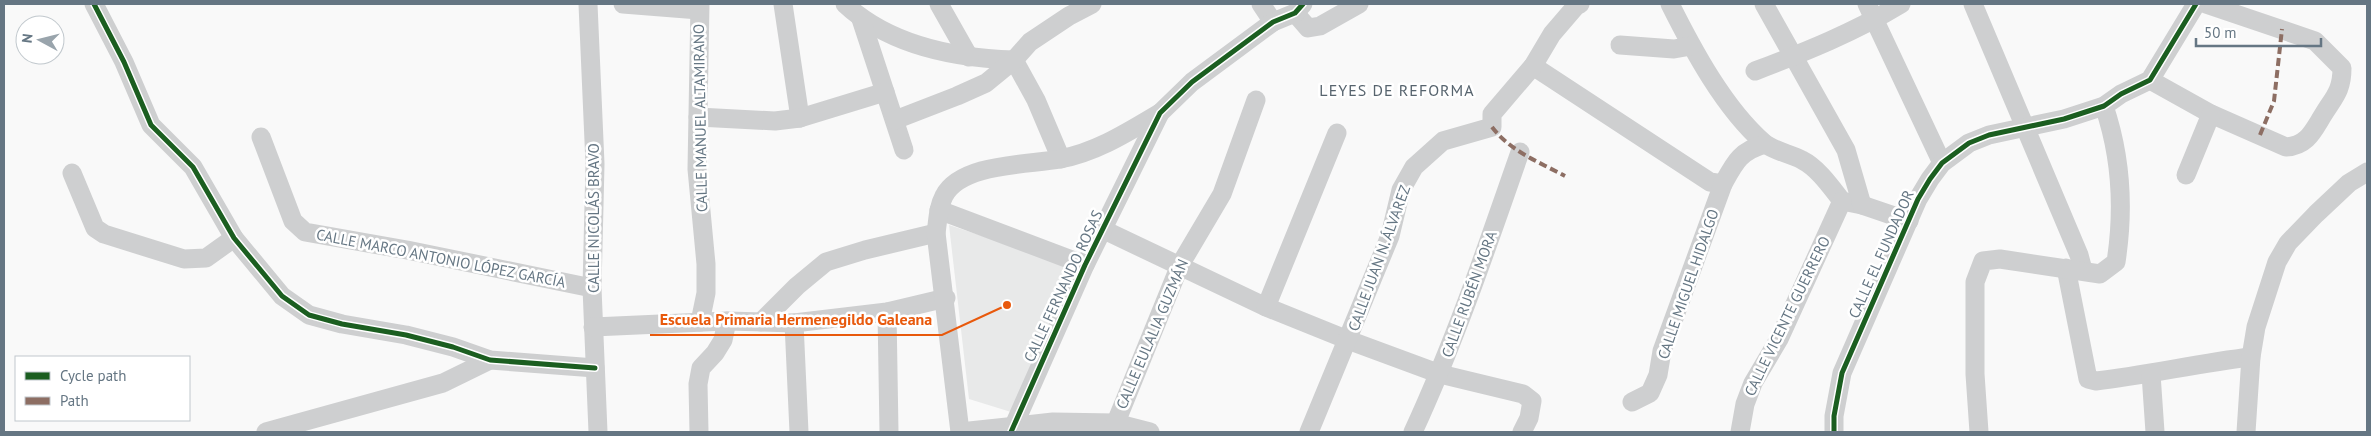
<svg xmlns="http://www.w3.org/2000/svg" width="2371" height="436" font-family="'PT Sans',sans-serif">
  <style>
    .built { fill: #e8e9e9 }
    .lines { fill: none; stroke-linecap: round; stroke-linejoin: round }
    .minor { stroke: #cecfd0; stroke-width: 19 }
    .quiet { stroke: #8d6e63; stroke-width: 4; stroke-dasharray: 8 4; stroke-linecap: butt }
    .cycleway-casing { stroke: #fff; stroke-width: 8 }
    .cycleway { stroke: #1b5e20; stroke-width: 5 }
    .labels { text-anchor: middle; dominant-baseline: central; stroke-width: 5; stroke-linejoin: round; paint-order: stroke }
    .street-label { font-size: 15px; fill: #657683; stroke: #fff }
    .neighbourhood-label { font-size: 16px; letter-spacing: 1px; fill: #57646e; stroke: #fff }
    .leader { fill: none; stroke: #e8590c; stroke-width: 2 }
    .callout-dot { fill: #e8590c; stroke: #fff; stroke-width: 2 }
    .callout-label { font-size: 16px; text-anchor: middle; font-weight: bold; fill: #e8590c; stroke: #fff; stroke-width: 5; stroke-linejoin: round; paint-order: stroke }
  </style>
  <rect width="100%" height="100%" fill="#f9f9f9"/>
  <path class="built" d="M949 225 1039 255 1071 269 1011 412 969 399Z"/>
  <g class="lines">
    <g class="minor">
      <path d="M94 4 124 62 151 125 193 167 234 238 282 296 309 315 342 324 406 335 453 347 490 360 595 368"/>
      <path d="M588 4 595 164 592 288 598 432"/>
      <path d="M623 4 699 10"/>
      <path d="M783 4 800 118"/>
      <path d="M845 4C890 46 955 58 1014 60L1036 100 1061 159"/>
      <path d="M939 4 969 57"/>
      <path d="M1261 4 1273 22"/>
      <path d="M1670 4C1693 50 1724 108 1764 143 1774 151 1791 154 1802 160 1818 168 1831 187 1842 201L1862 205 1909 221"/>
      <path d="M1764 4 1846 150 1862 205"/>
      <path d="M1867 4 1942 163"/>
      <path d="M1973 4 2079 255 2083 270"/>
      <path d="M1295 13 1308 28 1320 26 1359 4"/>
      <path d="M861 19 904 150"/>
      <path d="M1620 45 1674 49 1691 46"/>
      <path d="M1533 66 1710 182 1723 184"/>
      <path d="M1755 71C1805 52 1855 32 1901 4"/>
      <path d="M2150 80 2211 114 2286 147C2307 146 2313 131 2323 115 2334 97 2342 91 2342 68L2315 41 2206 4"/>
      <path d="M698 117 775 121 800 118 885 92"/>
      <path d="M895 120 957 96 986 83 1014 60 1030 42 1069 16 1092 4"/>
      <path d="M261 137 293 221 305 232 407 250 592 288"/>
      <path d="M72 173 95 228 104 234 184 259 206 258 234 238"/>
      <path d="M2186 175 2211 114"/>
      <path d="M939 210 1085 265"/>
      <path d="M1102 229 1266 307 1348 340 1440 374 1523 394 1532 401 1529 418 1522 432"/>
      <path d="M2066 268 2088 379 2096 381C2148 375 2199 363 2251 357"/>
      <path d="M1266 307 1337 133"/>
      <path d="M887 312 889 432"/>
      <path d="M700 322 706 293V264L697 169 700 4"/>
      <path d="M761 322 797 286 826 262 865 250 936 233"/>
      <path d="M794 323 799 432"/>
      <path d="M593 327 727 321 794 323 887 312 946 298"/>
      <path d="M2151 374 2155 432"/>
      <path d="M1632 402 1650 393 1658 375 1662 351 1723 184C1735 162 1740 151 1765 144"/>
      <path d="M266 432 443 383 490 360"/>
      <path d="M699 432 698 384 701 368 715 353 723 340 727 321"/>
      <path d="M960 432 936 233C938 220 938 207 944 196 961 163 1029 165 1060 159 1097 152 1128 132 1160 113"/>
      <path d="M960 432 1053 422 1115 423 1150 432"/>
      <path d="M1011 432 1085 265 1160 113 1192 82 1273 22 1295 13 1303 4"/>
      <path d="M1112 432 1180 265 1222 194 1256 100"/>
      <path d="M1309 432 1390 236 1401 190 1414 167 1443 141 1492 127V114L1533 66 1552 34 1576 6 1580 4"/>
      <path d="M1413 432C1455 341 1487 247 1520 152"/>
      <path d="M1740 432 1745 404 1753 383 1779 339 1842 201"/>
      <path d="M1834 432V416L1842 373 1918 199 1930 179 1942 163 1969 143 1989 135 2064 119 2104 106 2121 94 2150 80 2196 4"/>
      <path d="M1979 432 1975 374V282L1983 261 2000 259 2100 274 2116 262C2124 210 2121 156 2104 106"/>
      <path d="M2246 432 2251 357 2256 327 2277 262 2288 243 2316 214 2349 183 2367 172"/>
    </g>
    <g class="quiet">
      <path d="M1492 127C1510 151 1539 162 1565 176"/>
      <path d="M2260 135 2274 101 2282 29"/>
    </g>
    <g class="cycleway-casing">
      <g id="cycleway">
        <path d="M94 4 124 62 151 125 193 167 234 238 282 296 309 315 342 324 406 335 453 347 490 360 595 368"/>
        <path d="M1011 432 1085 265 1160 113 1192 82 1273 22 1295 13 1303 4"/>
        <path d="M1834 432V416L1842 373 1918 199 1930 179 1942 163 1969 143 1989 135 2064 119 2104 106 2121 94 2150 80 2196 4"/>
      </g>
    </g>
    <use href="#cycleway" class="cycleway"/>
  </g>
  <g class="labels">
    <g class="street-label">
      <text transform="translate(700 118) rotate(-91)">CALLE MANUEL ALTAMIRANO</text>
      <text transform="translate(593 218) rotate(-90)">CALLE NICOLÁS BRAVO</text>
      <text transform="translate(1881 254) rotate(-66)">CALLE EL FUNDADOR</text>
      <text transform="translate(441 258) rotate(11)">CALLE MARCO ANTONIO LÓPEZ GARCÍA</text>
      <text transform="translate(1379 258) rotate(-70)">CALLE JUAN N. ÁLVAREZ</text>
      <text transform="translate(1688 284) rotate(-71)">CALLE MIGUEL HIDALGO</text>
      <text transform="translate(1063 286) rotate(-65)">CALLE FERNANDO ROSAS</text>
      <text transform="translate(1469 294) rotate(-70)">CALLE RUBÉN MORA</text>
      <text transform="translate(1787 316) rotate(-64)">CALLE VICENTE GUERRERO</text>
      <text transform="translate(1152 334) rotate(-67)">CALLE EULALIA GUZMÁN</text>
    </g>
    <g class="neighbourhood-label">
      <text x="1397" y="90">LEYES DE REFORMA</text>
    </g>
  </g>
  <path class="leader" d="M1007 305L942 335H650"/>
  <circle class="callout-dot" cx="1007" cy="305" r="5"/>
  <g class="callout-label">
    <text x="796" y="325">Escuela Primaria Hermenegildo Galeana</text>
  </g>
  <rect width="2371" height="436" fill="none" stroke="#657683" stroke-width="10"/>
  <rect x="15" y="356" width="175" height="65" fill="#ffffff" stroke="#c1c8cd"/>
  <rect x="25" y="372" width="25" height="8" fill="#1b5e20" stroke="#c1c8cd"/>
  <text x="60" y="381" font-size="15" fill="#657683">Cycle path</text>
  <rect x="25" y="397" width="25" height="8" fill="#8d6e63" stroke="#c1c8cd"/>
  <text x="60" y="406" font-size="15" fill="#657683">Path</text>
  <g transform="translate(40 40) rotate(277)"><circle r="24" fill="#ffffff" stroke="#c1c8cd"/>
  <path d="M0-4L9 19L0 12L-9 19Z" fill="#99a4ac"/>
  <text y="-8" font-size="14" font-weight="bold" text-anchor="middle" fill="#657683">N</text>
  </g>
  <path d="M2196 38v8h125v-8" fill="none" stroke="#657683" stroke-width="2.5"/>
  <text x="2204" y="38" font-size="15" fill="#657683" stroke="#ffffff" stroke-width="4" paint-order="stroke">50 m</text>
</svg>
